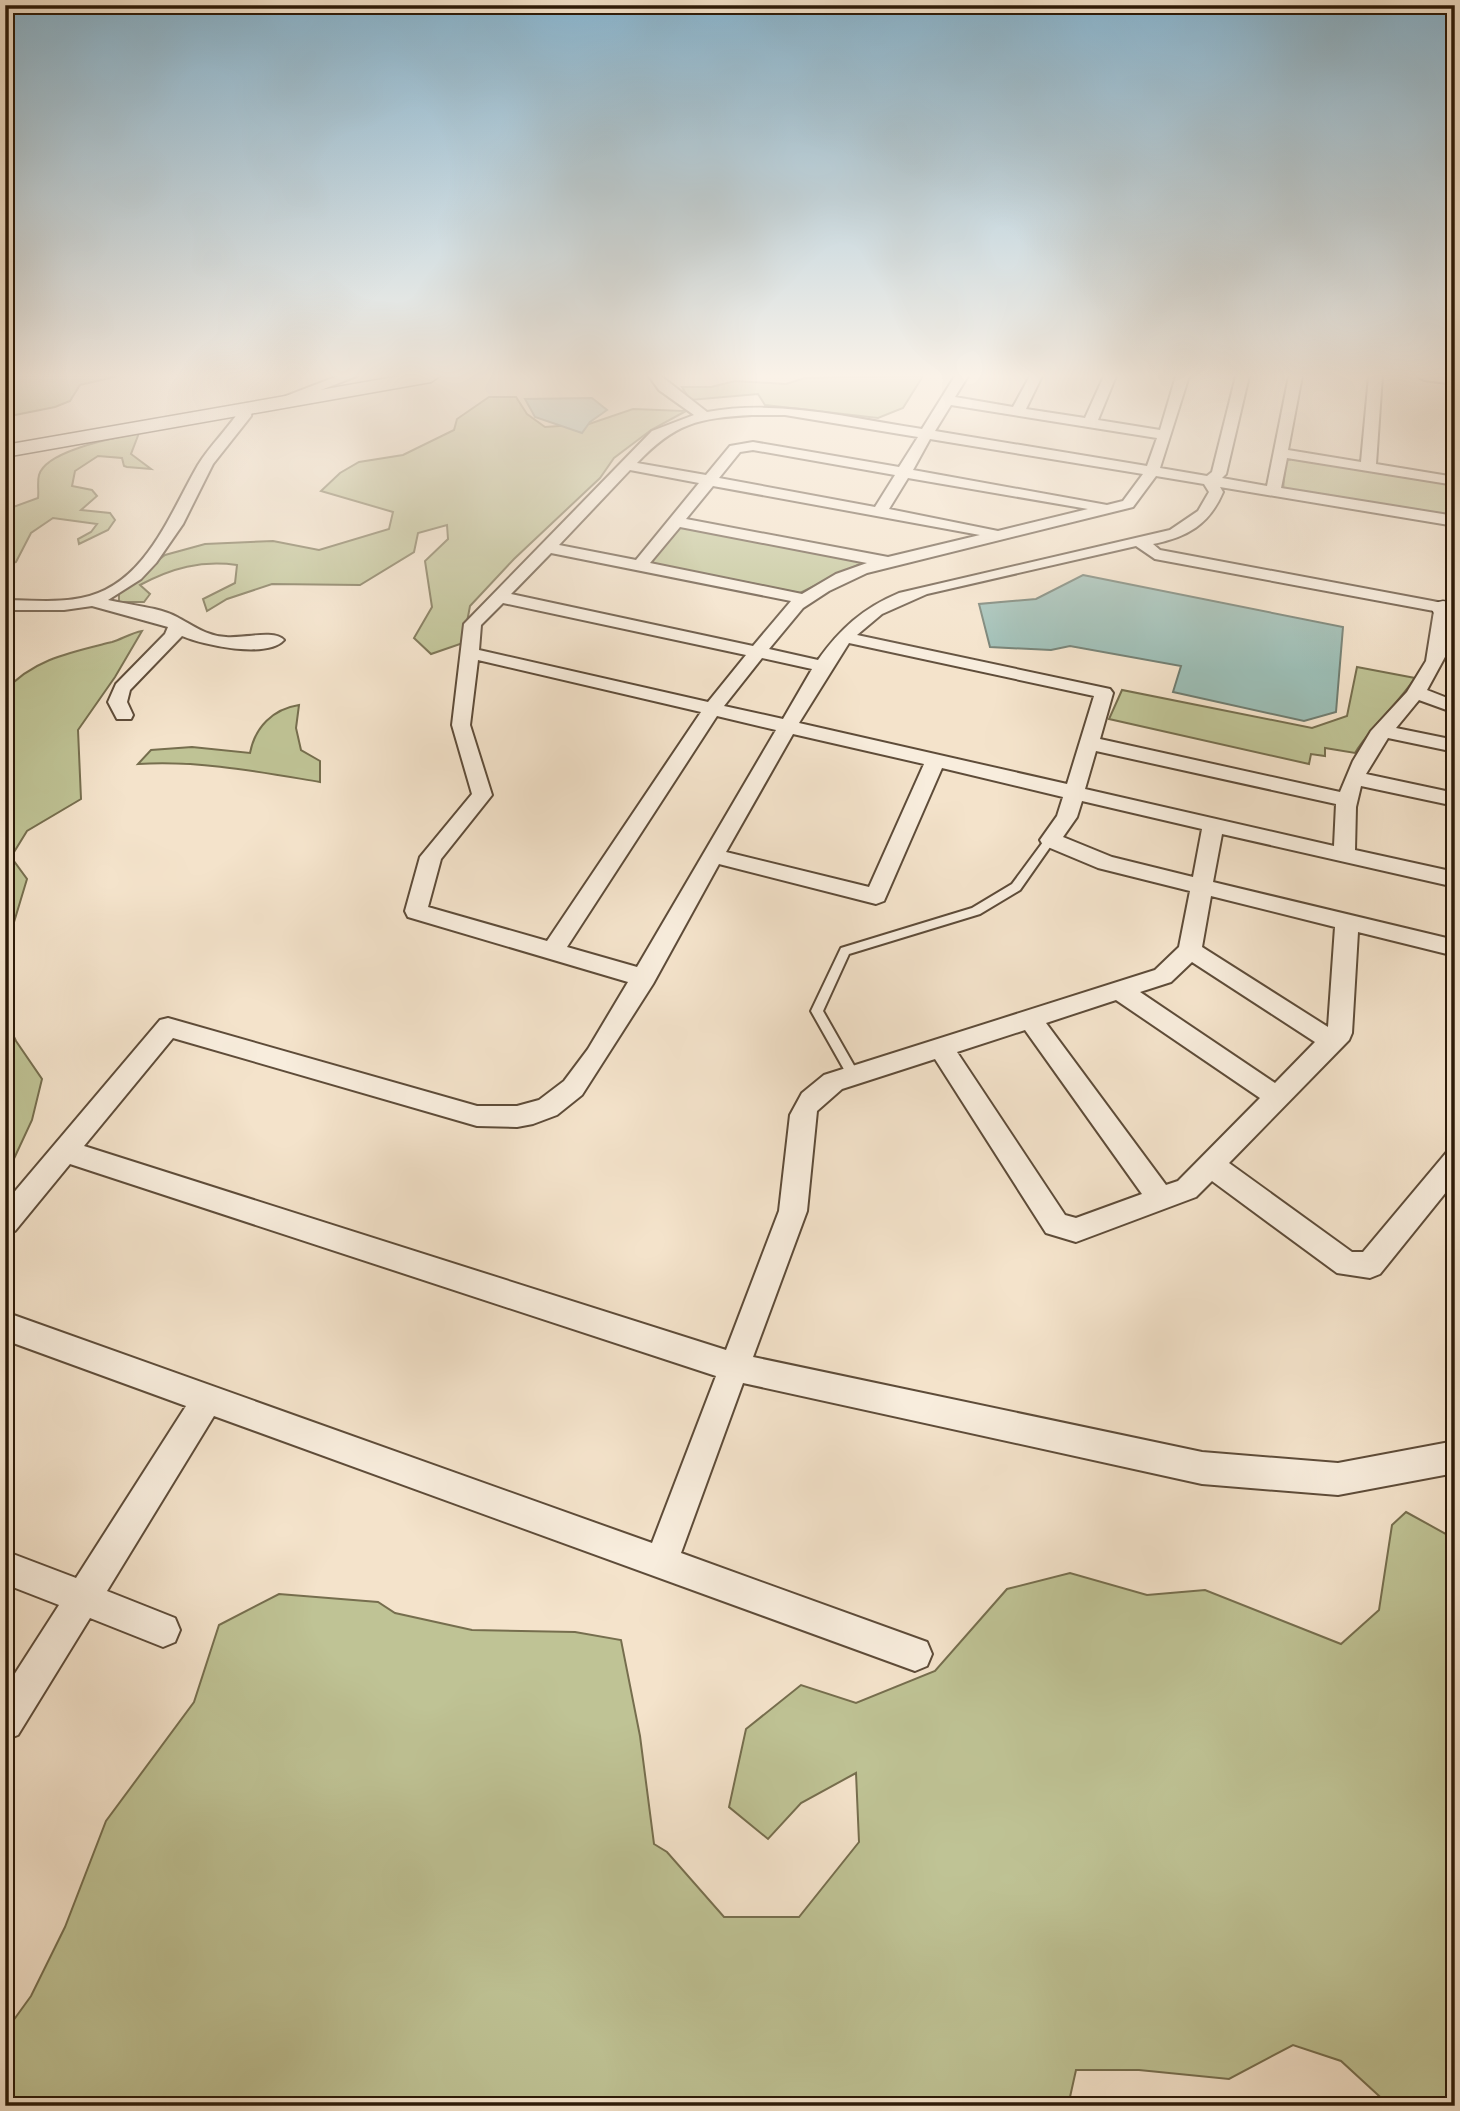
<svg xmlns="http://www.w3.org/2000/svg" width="1460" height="2111" font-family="'IM FELL Double Pica',serif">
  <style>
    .green { fill: #bfc395; stroke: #766e4e; stroke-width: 2 }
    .water { fill: #9cbeb6; stroke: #6f7c70; stroke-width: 2 }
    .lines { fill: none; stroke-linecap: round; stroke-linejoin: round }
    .lane-casing { stroke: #5e4c39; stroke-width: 4 }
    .street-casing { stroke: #5e4c39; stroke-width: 4 }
    .secondary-casing { stroke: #2c1a08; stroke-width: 3 }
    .lane { fill: #f8eddd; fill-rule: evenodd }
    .street { fill: #f8eddd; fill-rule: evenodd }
    .secondary { fill: #f8eddd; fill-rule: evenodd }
  </style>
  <rect width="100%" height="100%" fill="#f4e3cb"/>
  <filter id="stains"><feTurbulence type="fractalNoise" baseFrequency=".00286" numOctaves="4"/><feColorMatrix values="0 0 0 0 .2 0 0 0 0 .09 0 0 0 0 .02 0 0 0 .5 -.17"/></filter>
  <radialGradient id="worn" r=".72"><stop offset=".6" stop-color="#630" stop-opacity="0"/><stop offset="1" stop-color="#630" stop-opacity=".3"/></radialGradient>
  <g class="green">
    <path d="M5 376H118L80 385 70 401 55 407 5 417Z"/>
    <path d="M923 376 903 408 878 418 765 405 758 394 690 400 682 387H711L735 381 786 384 805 378Z"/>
    <path d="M489 397H516L527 414 545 427 589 424 633 409 686 411 651 430 614 458 600 478 514 559 470 606 463 643 431 654 414 638 432 607 425 561 448 539 447 525 418 533 414 552 360 585 272 584 227 599 207 611 203 599 235 583 237 565C201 560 172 568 140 585L150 594 144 602H119V590L165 555 205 544 273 541 319 550 389 529 393 512 321 491 340 473 359 462 403 455 454 430 457 419Z"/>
    <path d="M139 433 131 454 151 469 127 467 124 466 122 458 98 456 75 471 72 486 92 490 97 496 81 510 110 513 115 520 108 530 79 544 78 539 91 532 97 524 53 518 31 533 16 562 5 566V518L13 507 38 498C39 491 37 482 39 475 46 450 116 438 139 433Z"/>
    <path d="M1291 458 1455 484V518L1283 490 1286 459Z"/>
    <path d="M683 526 860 560 862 563 800 593 654 564 652 559 678 527Z"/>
    <path d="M142 631 115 677 78 730 81 799 27 831 11 857 27 879 5 952V691C33 659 72 652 112 642 122 639 131 633 142 631Z"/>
    <path d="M1357 667 1415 678C1396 706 1373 724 1355 753L1325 748V756L1311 754 1309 764 1109 719 1122 690 1312 728 1347 716Z"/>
    <path d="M299 705 296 728 301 750 320 761V782C260 772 199 760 138 764L151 750 192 747 250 753C255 727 273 709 299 705Z"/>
    <path d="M5 1018 16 1041 42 1079 32 1120 5 1178Z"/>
    <path d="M1406 1512 1455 1539V2106H1390L1341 2061 1293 2045 1229 2079 1139 2070H1076L1068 2106H5V2032L31 1996 65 1927 106 1821 194 1702 219 1625 279 1594 378 1602 395 1613 472 1630 575 1632 621 1640 640 1736 654 1844 667 1852 724 1917H799L859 1842 856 1773 801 1803 768 1839 729 1807 746 1729 801 1685 856 1703 935 1671 1007 1589 1070 1573 1147 1595 1205 1590 1341 1644 1379 1610 1392 1525Z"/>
  </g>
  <g class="water">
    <path d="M592 398 607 410 590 422 582 433 535 417 525 399Z"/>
    <path d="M1083 575 1343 627 1336 712 1304 721 1173 692 1181 666 1070 646 1051 650 990 647 979 604 1036 599Z"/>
  </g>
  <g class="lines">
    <g class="lane-casing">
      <path id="lane" d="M1050 837 1055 840 1020 890 980 914 849 954 823 1011 860 1076 858 1080H850L811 1011 841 948 972 908 1012 884 1046 838Z"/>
    </g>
    <g class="street-casing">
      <g id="street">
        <path d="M338 376H357L277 407 265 404Z"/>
        <path d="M649 376H661L707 412C779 399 851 418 922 429L955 376H968L955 397 1013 407 1030 376H1042L1026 409 1085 418 1104 376H1116L1098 420 1160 430 1176 376H1189L1160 468 1207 476 1212 472 1236 376H1249L1226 474 1222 478 1267 486 1289 376H1302L1288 450 1361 462 1369 376H1382L1376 464 1455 477V485L1287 458 1281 488 1455 516V526L1220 487 1223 492C1209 525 1187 537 1153 544L1160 550 1443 603 1451 608 1446 655 1427 690 1455 701V713L1419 700 1396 728 1455 740V752L1388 738 1366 774 1455 793V806L1361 786 1356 807 1355 850 1455 872V887L1222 834 1213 882 1455 940V956L1358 932 1352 1033 1349 1040 1229 1163 1352 1252H1363L1446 1153 1455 1150V1181L1380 1274 1370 1278 1337 1273 1212 1181 1196 1197 1076 1242 1046 1233 935 1059 842 1089 817 1111 807 1211 753 1357 1202 1452 1338 1463 1455 1441V1473L1338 1495 1202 1484 743 1383 681 1553 927 1642 932 1654 927 1666 915 1671 214 1416 107 1591 175 1618 180 1630 175 1642 163 1647 90 1618 18 1735 5 1740V1689L59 1605 5 1584V1551L76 1578 186 1406 5 1340V1312L652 1543 716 1376 70 1164 15 1231 5 1235V1203L160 1020 168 1018 477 1106H517L539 1100 564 1081 588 1049 628 982 408 917 405 911 420 857 472 794 452 725 464 624 652 431 694 415 659 390ZM951 405 1157 438 1147 466 935 431ZM752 415H785L918 437 899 467 753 442 730 446 706 475 637 463C675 423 698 418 752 415ZM930 439 1143 474 1123 501 1107 505 913 470ZM753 450 895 475 875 507 719 478 740 452ZM630 470 699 483 636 560 559 545ZM1156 476 1204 484 1209 492 1198 511 1170 530 899 593C863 608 840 629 818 660L769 649 803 608 829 591 867 573 1133 507ZM908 478 1088 509 998 531 889 509ZM713 486 980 535 888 557 686 519ZM680 527 867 563 836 574 802 594 650 563ZM1136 546 1155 559 1434 611 1426 661 1407 692 1371 731 1353 761 1340 792 1100 739 1113 693 1110 689 857 635 882 614 927 594ZM551 553 791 601 753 646 511 594ZM503 603 746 655 708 702 479 650 481 625ZM849 643 1094 696 1067 784 799 723ZM762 658 812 669 783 719 724 706ZM478 660 701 712 547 941 428 907 441 859 492 795 470 725ZM717 716 776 730 637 967 567 947ZM793 734 924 764 869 887 726 852ZM1096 751 1336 804 1334 846 1085 789ZM942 768 1063 797 1057 816 1040 840 1043 845 1098 868 1190 891 1179 947 1155 970 824 1075 802 1093 790 1115 779 1211 726 1350 84 1146 173 1038 477 1126 517 1127 533 1124 557 1115 582 1095 653 984 719 864 876 904 884 901ZM1082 801 1202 829 1193 877 1112 857 1063 837 1077 817ZM1211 896 1335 927 1328 1027 1202 947ZM1192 962 1315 1042 1275 1083 1140 992 1171 982ZM1116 1000 1260 1098 1178 1181 1166 1185 1046 1023ZM1025 1030 1142 1194 1076 1218 1065 1215 957 1052Z"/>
        <path d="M1417 376H1455V384L1424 380Z"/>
        <path d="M243 405H253L251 416 213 464 183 524 156 563 141 579 108 600C129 605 158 607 177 617 194 626 206 636 226 637 241 639 274 629 284 640 267 659 203 645 182 636L130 690 127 702 133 715 131 719H117L108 702 116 684 165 634 168 627 92 606 64 610H5V600C30 600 56 603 81 598 145 586 169 515 198 465 211 444 230 427 243 405Z"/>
      </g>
    </g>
    <g class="secondary-casing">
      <g id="secondary">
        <path d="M400 376H440L431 382 5 457V445Z"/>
        <path d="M1443 601 1455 603V617L1434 613 1431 608 1434 603Z"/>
      </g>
    </g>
    <use href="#lane" class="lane"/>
    <use href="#street" class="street"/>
    <use href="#secondary" class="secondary"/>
  </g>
  <linearGradient id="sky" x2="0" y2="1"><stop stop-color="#89b8d4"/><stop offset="0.56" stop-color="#faf2e8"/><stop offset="1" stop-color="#faf2e8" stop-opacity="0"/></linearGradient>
  <rect width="1460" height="671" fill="url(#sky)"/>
  <rect width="1460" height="2111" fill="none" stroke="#f4e3cb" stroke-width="28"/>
  <rect x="7" y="7" width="1446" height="2097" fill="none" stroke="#2c1a08" stroke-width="3.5"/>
  <rect x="14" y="14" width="1432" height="2083" fill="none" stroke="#2c1a08" stroke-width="2"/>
  <rect width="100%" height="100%" filter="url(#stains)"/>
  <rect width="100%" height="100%" fill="url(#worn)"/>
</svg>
